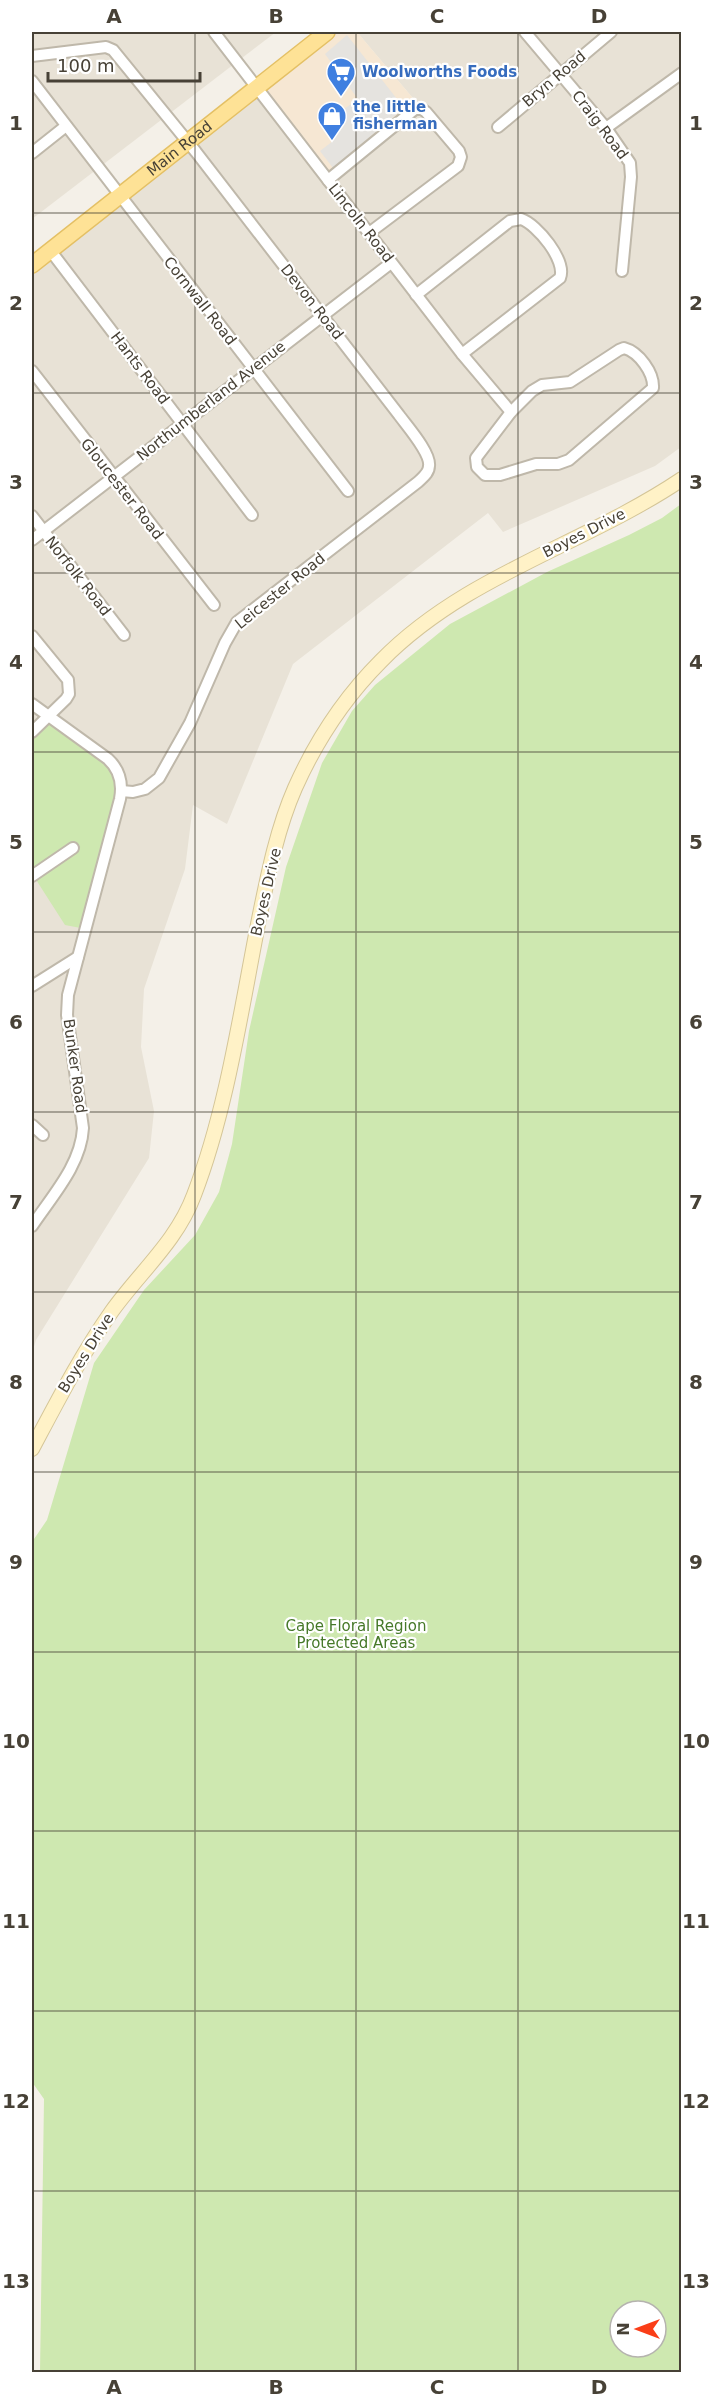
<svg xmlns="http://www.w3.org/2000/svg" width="713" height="2404" font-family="'DejaVu Sans',sans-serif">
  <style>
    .residential { fill: #e8e2d6 }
    .commercial { fill: #f6e7d3 }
    .green { fill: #cee8b0; fill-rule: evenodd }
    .parking { fill: #e5e3df }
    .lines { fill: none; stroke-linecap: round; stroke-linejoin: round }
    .street-casing { stroke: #bfb8aa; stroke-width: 14 }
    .secondary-casing { stroke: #d4c597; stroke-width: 16 }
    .primary-casing { stroke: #e4c065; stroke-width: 18 }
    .street { stroke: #fff; stroke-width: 10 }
    .secondary { stroke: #fff2c7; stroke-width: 14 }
    .primary { stroke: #fee296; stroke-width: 15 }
    .grid { fill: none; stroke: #474136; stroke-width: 1.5; stroke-opacity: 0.55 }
    .labels { text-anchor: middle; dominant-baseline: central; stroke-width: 4.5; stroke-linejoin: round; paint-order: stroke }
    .shop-label { font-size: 15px; font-weight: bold; fill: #366cbe; stroke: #fff; text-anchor: start }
    .street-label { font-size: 15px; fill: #474136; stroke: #fff }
    .park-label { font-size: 15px; fill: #467929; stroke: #fff }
    .neatline { fill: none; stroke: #474136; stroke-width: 2 }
    .grid-label { font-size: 20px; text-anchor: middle; font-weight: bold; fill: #474136 }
  </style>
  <rect width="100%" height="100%" fill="#f4f0e8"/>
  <g class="residential">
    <path d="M32 32H276L32 219Z"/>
    <path d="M357 32H681V447L655 466 503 532 488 513 293 664 227 824 193 805 185 869 144 989 141 1047 154 1111 149 1158 36 1340 32 1353V265L258 88 419 108 417 103Z"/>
  </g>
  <path class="commercial" d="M327 32H357L417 103 419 109 328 180 258 88Z"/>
  <g class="green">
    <path d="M681 504V2372H40L44 2099 32 2082V1542L47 1520 94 1363 144 1290 195 1235 219 1192 232 1144 249 1031 286 867 322 763 352 711 375 685 450 624 547 572 629 535 662 518ZM620 2311H656V2347H620Z"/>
    <path d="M48 716 100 752 120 777 86 929 65 925 33 875 32 876V732Z"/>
  </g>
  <path class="parking" d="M347 35 404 108 333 168 320 151 333 141 322 125 358 99 325 54Z"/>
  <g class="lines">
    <g class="street-casing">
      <g id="street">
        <path d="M214 32 462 354 511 412"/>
        <path d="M525 32 606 128 630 163 631 177 622 271"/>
        <path d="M32 56 106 47 113 50 196 152 399 415C407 426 431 453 429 466 429 473 423 477 418 482L237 622 225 643 190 723 159 778 145 789 133 792 121 791"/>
        <path d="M32 81 348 491"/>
        <path d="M498 127 611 32"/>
        <path d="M606 128 682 73"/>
        <path d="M32 153 66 126"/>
        <path d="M328 180 415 109H422L426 112 459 151 461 157 458 166 369 233"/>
        <path d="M50 250 252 515"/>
        <path d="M416 295 510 221 521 219C537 224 567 261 560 278L462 354"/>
        <path d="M624 348C639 352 654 373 653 388L569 460 558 464H536L500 475H485L477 467 476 458 479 454 511 412 532 391 542 385 570 382 619 350Z"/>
        <path d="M32 371 214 605"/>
        <path d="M32 516 124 635"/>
        <path d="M32 540 391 263"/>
        <path d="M32 636 68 680 69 694 66 699 32 732"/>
        <path d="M32 704 108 759C120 770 123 783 120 799L68 995 67 1015 83 1128C81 1165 52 1196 32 1226"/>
        <path d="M32 876 73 848"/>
        <path d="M32 986 78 957"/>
        <path d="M32 1125 43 1135"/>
      </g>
    </g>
    <g class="secondary-casing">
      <path id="secondary" d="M32 1449C57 1402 81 1355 112 1311 140 1272 177 1241 194 1195 227 1109 241 1010 259 919 268 875 277 829 295 788 316 741 345 697 381 661 465 575 584 545 682 479"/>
    </g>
    <g class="primary-casing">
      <g id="primary">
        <path id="s1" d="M32 265 327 32"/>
      </g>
    </g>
    <use href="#street" class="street"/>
    <use href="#secondary" class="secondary"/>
    <use href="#primary" class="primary"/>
  </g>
  <path class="grid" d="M195 32V2372M356 32V2372M518 32V2372M32 213H682M32 393H682M32 573H682M32 752H682M32 932H682M32 1112H682M32 1292H682M32 1472H682M32 1652H682M32 1831H682M32 2011H682M32 2191H682"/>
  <defs>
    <g id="supermarket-pin" transform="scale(1.5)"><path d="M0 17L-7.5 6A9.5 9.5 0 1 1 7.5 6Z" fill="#3f7fe0" stroke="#fff"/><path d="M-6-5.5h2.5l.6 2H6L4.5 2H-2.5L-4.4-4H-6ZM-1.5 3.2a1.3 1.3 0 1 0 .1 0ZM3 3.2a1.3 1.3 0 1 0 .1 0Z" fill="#fff"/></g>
    <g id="shop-pin" transform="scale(1.5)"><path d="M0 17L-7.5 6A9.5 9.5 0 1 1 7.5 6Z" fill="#3f7fe0" stroke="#fff"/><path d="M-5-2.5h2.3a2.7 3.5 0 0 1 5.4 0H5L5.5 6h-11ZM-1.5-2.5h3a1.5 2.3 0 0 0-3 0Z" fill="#fff"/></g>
  </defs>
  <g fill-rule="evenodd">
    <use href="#supermarket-pin" x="341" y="72"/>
    <use href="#shop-pin" x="332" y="116"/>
  </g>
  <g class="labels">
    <g class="shop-label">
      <text x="362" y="72">Woolworths Foods</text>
      <text x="353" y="107">the little<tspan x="353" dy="17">fisherman</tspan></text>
    </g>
    <g class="street-label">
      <text transform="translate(554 79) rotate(-40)">Bryn Road</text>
      <text transform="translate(600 125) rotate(53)">Craig Road</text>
      <text stroke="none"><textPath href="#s1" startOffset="188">Main Road</textPath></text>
      <text transform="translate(361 223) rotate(52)">Lincoln Road</text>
      <text transform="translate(200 301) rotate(52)">Cornwall Road</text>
      <text transform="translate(312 302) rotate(52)">Devon Road</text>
      <text transform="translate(140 368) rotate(53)">Hants Road</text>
      <text transform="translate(211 401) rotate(-38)">Northumberland Avenue</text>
      <text transform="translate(122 489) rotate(52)">Gloucester Road</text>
      <text transform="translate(584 533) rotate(-27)">Boyes Drive</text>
      <text transform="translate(78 576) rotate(52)">Norfolk Road</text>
      <text transform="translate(280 591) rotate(-39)">Leicester Road</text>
      <text transform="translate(266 892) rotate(-77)">Boyes Drive</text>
      <text transform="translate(75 1066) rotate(82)">Bunker Road</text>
      <text transform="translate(86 1353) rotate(-58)">Boyes Drive</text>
    </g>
    <g class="park-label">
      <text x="356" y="1626">Cape Floral Region<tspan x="356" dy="17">Protected Areas</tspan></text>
    </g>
  </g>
  <rect width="713" height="2404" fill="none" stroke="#ffffff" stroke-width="66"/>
  <g transform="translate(638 2329) rotate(270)"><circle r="28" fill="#ffffff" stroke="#b5b3af" stroke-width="1.5"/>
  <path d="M0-4.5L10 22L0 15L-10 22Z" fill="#fa3e18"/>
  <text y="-9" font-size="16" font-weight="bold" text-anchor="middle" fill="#474136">N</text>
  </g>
  <path d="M48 72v9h152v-9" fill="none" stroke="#474136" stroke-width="3"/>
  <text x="57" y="72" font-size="18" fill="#474136" stroke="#ffffff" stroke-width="4.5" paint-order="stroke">100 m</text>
  <rect x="33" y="33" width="647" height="2338" class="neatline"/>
  <g class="grid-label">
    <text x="114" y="23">A</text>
    <text x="276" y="23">B</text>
    <text x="437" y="23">C</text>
    <text x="599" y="23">D</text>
    <text x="16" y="130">1</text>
    <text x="696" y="130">1</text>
    <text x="16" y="310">2</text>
    <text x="696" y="310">2</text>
    <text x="16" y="489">3</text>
    <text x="696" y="489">3</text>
    <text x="16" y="669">4</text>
    <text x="696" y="669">4</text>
    <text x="16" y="849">5</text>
    <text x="696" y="849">5</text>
    <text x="16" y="1029">6</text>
    <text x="696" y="1029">6</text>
    <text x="16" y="1209">7</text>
    <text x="696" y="1209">7</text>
    <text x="16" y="1389">8</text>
    <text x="696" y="1389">8</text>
    <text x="16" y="1569">9</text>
    <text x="696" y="1569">9</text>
    <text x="16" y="1748">10</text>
    <text x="696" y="1748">10</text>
    <text x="16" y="1928">11</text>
    <text x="696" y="1928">11</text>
    <text x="16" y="2108">12</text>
    <text x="696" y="2108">12</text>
    <text x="16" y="2288">13</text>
    <text x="696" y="2288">13</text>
    <text x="114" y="2394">A</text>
    <text x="276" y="2394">B</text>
    <text x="437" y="2394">C</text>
    <text x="599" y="2394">D</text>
  </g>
</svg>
